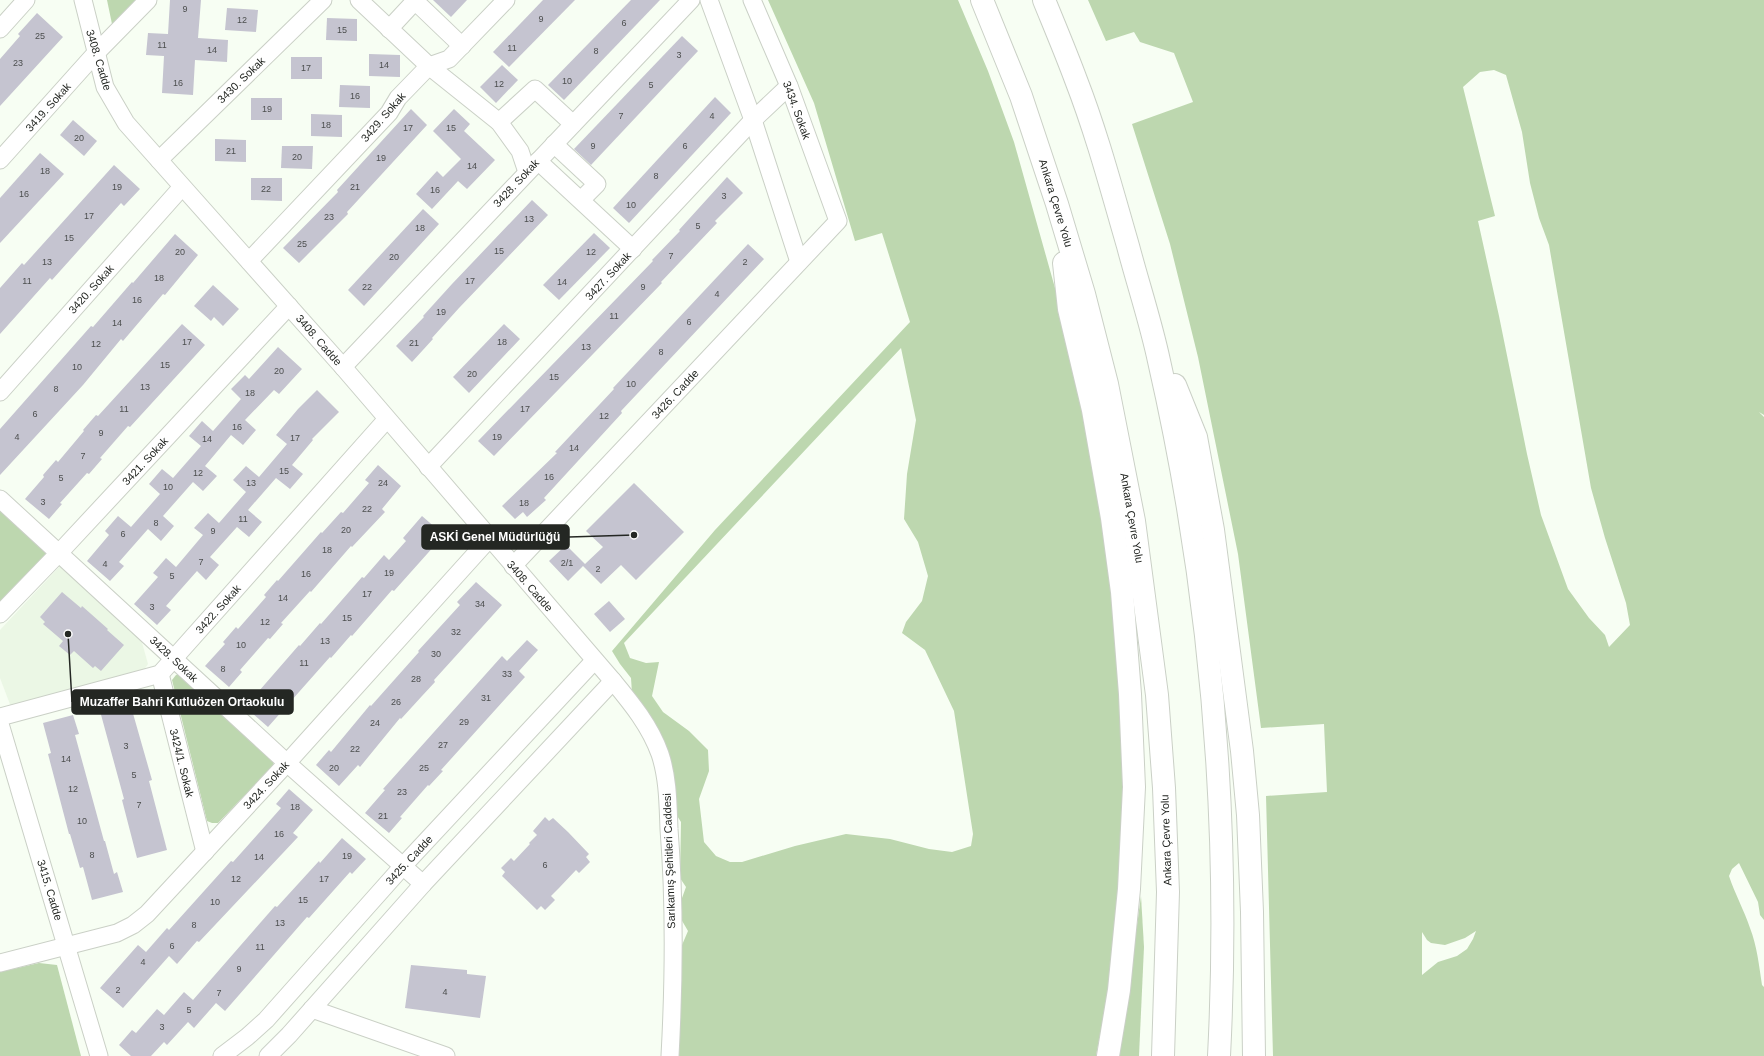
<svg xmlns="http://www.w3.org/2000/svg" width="1764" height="1056" font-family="Helvetica,sans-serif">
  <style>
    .built { fill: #ebf7e5 }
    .green { fill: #bdd7af; fill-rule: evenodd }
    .building { fill: #c5c4d0 }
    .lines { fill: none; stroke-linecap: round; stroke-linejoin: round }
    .minor-casing { stroke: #cad0c6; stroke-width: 19 }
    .motorway-casing { stroke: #cad0c6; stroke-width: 24 }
    .minor { stroke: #fff; stroke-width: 17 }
    .motorway { stroke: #fff; stroke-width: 22 }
    .labels { text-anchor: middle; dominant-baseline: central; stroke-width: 4; stroke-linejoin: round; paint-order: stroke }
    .number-label { font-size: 9px; fill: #4c4e4e }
    .street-label { font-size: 11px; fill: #242723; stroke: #fff }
    .leader { fill: none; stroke: #242723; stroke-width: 1.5 }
    .callout-dot { fill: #242723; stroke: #fff; stroke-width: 1.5 }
    .callout { fill: #242723; stroke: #242723; stroke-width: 1.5 }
    .callout-label { font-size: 12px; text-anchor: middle; font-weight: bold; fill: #fff }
  </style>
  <rect width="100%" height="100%" fill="#f7fef3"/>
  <path class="built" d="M62 564 141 639 148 664 141 674 11 707 0 678V630Z"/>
  <g class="green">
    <path d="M107 0H136L112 24Z"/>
    <path d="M768 0H958L988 71 1014 142 1055 288 1091 441 1116 610 1127 754 1115 957 1096 1056H679L682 945 688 931 681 919 682 898 686 887 680 878 681 822 674 811 671 771 667 748 632 693 631 678 620 664 612 651 715 530 910 322 882 233 855 241 814 103ZM901 348 916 420 907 474 904 519 918 542 928 576 922 601 906 622 902 633 925 650 954 711 973 834 971 846 952 852 929 849 890 839 846 834 795 846 742 862H730L716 856 704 842 699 799 709 771 708 750 689 731 663 712 652 696 659 662 646 663 630 658 624 643Z"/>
    <path d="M1088 0H1764V415L1759 412 1764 417V920L1760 915 1758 902 1739 863 1732 869 1729 876C1735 894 1744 910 1750 928 1757 946 1759 965 1762 985L1764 987V1056H1273L1266 796 1327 792 1324 724 1261 728 1238 554 1198 357 1170 244 1132 124 1193 102 1174 53 1140 42 1134 32 1106 41ZM1494 70 1506 75 1522 132 1530 183 1539 218 1549 245 1591 488 1605 538 1626 603 1630 625 1609 647 1605 635 1589 618 1568 589 1541 515 1527 454 1499 316 1478 221 1495 216 1463 87 1480 72ZM1476 931 1473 939 1467 949 1457 956 1438 962 1422 975V932L1427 940 1431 943 1445 945 1465 938Z"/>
    <path d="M0 507 42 547 47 556 0 605Z"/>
    <path d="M180 674 274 760 273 766 218 823H212L207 821 172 680 176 675Z"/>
    <path d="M1141 896 1144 947 1139 1056H1119Z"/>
    <path d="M39 963 57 965 81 1056H0V972Z"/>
  </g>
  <g class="building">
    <path d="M170 0H201L198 38 228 40 227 62 195 60 193 95 162 93 164 56 146 55 148 33 168 34Z"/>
    <path d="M433 0H467L451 17Z"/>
    <path d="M543 0H575L509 67 493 52Z"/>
    <path d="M631 0H660L564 100 548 85Z"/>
    <path d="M227 8 258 10 256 32 225 30Z"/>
    <path d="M37 13 63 37 0 106V59L20 36 18 34Z"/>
    <path d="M327 18 357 19V41L326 40Z"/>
    <path d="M682 36 698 51 591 165 574 149Z"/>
    <path d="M369 54 400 55V77L369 76Z"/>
    <rect x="291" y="57" width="31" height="22"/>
    <path d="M502 65 518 80 496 103 480 87Z"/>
    <path d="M340 85 370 86V108L339 107Z"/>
    <path d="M715 97 731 113 629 223 613 208Z"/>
    <rect x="251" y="98" width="31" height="22"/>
    <path d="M411 109 427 125 347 212 348 214 299 263 283 248 338 192 337 190Z"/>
    <path d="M454 109 470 124 464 131 495 160 467 189 458 181 432 209 416 194 437 171 443 177 461 159 433 131Z"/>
    <path d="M311 114 342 115V137L311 136Z"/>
    <path d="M73 120 97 141 84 156 60 135Z"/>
    <path d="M215 139 246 140V162L215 161Z"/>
    <path d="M282 146H313L312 169 281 168Z"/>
    <path d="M40 153 64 174 0 243V198Z"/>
    <path d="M114 165 140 189 124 206 121 203 52 280 50 278 0 334V288L22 263 24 265Z"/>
    <path d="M727 177 743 193 715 221 717 223 661 282 662 283 494 456 478 441 653 261 652 260 680 231 679 230Z"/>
    <path d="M251 178H282V201L251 200Z"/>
    <path d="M532 200 548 215 459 308 432 338 433 339 412 362 396 346 424 317 423 316 452 284Z"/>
    <path d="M423 209 439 224 364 306 348 290Z"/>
    <path d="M594 233 610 248 559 300 543 285Z"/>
    <path d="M175 234 198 255 165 295 163 294 123 341 121 339 83 385 0 475V429L91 326 93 327 132 282 133 283Z"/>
    <path d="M748 244 764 259 621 411 622 413 544 498 546 500 527 517 523 512 515 519 502 506 557 453 555 452 614 389 613 388Z"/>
    <path d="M213 285 239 309 223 326 214 317 211 321 194 306Z"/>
    <path d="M182 324 205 345 130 427 128 426 100 458 102 459 89 474 87 473 60 503 62 504 49 519 25 499 44 477 43 475 56 460 58 462 84 431 83 430 96 415 98 416Z"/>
    <path d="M504 324 520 339 469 393 453 377Z"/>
    <path d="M278 347 302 369 279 394 274 390 245 420 256 430 243 445 231 435 205 466 217 476 203 491 193 482 163 516 174 526 161 541 148 529 119 562 124 566 110 581 87 561 109 535 105 531 118 516 131 527 160 494 149 484 162 469 173 478 201 446 189 436 202 421 213 431 241 399 231 389 245 375 249 379Z"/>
    <path d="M317 390 339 412 312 439 313 440 292 465 303 474 290 489 276 478 248 510 262 522 249 537 237 527 210 557 219 565 206 580 197 571 166 606 171 610 157 625 134 604 158 577 153 573 166 558 176 567 203 535 194 528 208 513 219 523 246 492 233 480 246 466 259 477 287 444 276 435 298 409Z"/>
    <path d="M378 465 401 486 382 509 385 512 352 547 351 546 311 592 310 591 281 623 283 624 270 639 268 638 240 670 242 672 229 687 205 666 225 644 223 642 236 627 238 629 266 597 264 595 277 580 278 581 321 532 322 533 341 512 343 513 369 483 365 480Z"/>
    <path d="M634 483 684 532 636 580 621 565 601 584 583 566 568 581 549 561 566 545 585 564 603 547 586 531Z"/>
    <path d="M422 516 444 535 394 591 392 590 352 636 351 635 331 658 330 657 268 727 245 707 299 645 300 646 320 623 321 624 362 577 364 578 384 555 389 560 406 541 403 538Z"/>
    <path d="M476 582 502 605 434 680 435 682 422 696 401 719 400 718 360 767 358 765 339 786 316 765 329 750 331 752 370 705 371 706 419 652 418 651 460 605 457 602Z"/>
    <path d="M62 592 81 608 82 606 108 629 107 630 124 645 101 671 95 666 93 668 74 651 70 655 59 646 63 641 43 624 45 622 40 617Z"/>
    <path d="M609 601 625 619 610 632 594 614Z"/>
    <path d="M527 640 538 650 519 671 525 677 441 770 443 771 429 786 428 785 400 817 402 818 389 833 365 813 385 790 383 789 502 656 507 661Z"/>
    <path d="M130 703 152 780 149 781 167 850 137 858 122 800 124 799 100 711Z"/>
    <path d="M73 715 79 734 75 735 104 841H105L114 874 117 872 123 892 92 900 83 867 80 868 70 834H69L48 754 51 753 43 723Z"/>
    <path d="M289 789 313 810 293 833 298 837 199 942 197 941 177 964 169 956 123 1008 100 988 138 945 146 952 167 928 169 930 231 861 233 862 281 808 276 804Z"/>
    <path d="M545 817 549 821 553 818 568 832 589 854 586 857 590 862 579 873 576 870 559 888 551 896 555 900 545 910 541 906 537 910 502 876 505 872 501 868 511 858 514 861 530 844 529 843 537 835 533 831Z"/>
    <path d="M342 838 366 859 352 874 350 872 309 918 307 917 225 1011 216 1003 194 1028 188 1022 167 1045 164 1042 151 1056H131L119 1045 132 1030 136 1033 157 1009 164 1015 184 992 193 1000 275 906 277 907 319 861 320 863Z"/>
    <path d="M411 965 467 970V974L486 976 480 1018 405 1008Z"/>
  </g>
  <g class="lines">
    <g class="minor-casing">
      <g id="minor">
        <path d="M83 0 105 87 126 123 343 367 613 681C632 704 650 726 660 754 668 778 668 804 669 829 675 904 674 981 670 1056"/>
        <path d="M359 0 429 66 499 122 520 151 527 172"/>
        <path d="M709 0 753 120 799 262"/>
        <path d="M0 29 26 0"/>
        <path d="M389 29 415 1 462 46"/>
        <path d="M499 122 535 89 573 124"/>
        <path d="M554 144 597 184 581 200"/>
        <path d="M0 160 95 54 148 0"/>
        <path d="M159 160 323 0"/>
        <path d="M538 161 633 249"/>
        <path d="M249 261 389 113 398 98 429 66 449 59 506 0"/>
        <path d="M343 367 691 0"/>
        <path d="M0 392 182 187"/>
        <path d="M428 467 753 120 789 86"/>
        <path d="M0 499 287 763 423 884"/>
        <path d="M513 566 838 221 789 86 752 0"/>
        <path d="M0 614 59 553 289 306"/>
        <path d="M160 674 205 852"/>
        <path d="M0 717 160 674 387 419"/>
        <path d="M0 724 99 1056"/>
        <path d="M0 963 117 933 133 925 147 914 287 763 489 539"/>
        <path d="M312 1009 446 1056"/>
        <path d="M222 1056 247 1037 266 1020 403 866 594 661"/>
        <path d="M268 1056 289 1035 423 884 613 681"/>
      </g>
    </g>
    <g class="motorway-casing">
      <g id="motorway">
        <path d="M982 0 1021 96 1057 204 1084 294 1107 384 1134 521 1157 695 1164 788 1168 892 1163 1056"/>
        <path d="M1044 0C1055 27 1066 53 1076 80 1097 134 1112 191 1128 246 1138 284 1151 323 1159 361 1211 589 1231 823 1219 1056"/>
        <path d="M1064 263 1069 309 1093 410 1112 518 1122 592 1130 694 1134 787 1129 889 1119 990 1108 1056"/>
        <path d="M1175 385 1196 437 1213 530 1242 751 1248 815 1252 912 1254 1056"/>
      </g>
    </g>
    <use href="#minor" class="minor"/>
    <use href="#motorway" class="motorway"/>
  </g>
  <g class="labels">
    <g class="number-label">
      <text x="185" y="9">9</text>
      <text x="541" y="19">9</text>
      <text x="242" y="20">12</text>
      <text x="624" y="23">6</text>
      <text x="342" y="30">15</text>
      <text x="40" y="36">25</text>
      <text x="162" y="45">11</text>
      <text x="512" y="48">11</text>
      <text x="212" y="50">14</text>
      <text x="596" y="51">8</text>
      <text x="679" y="55">3</text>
      <text x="18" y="63">23</text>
      <text x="384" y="65">14</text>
      <text x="306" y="68">17</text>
      <text x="567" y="81">10</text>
      <text x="178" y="83">16</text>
      <text x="499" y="84">12</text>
      <text x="651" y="85">5</text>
      <text x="355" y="96">16</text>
      <text x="267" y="109">19</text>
      <text x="621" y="116">7</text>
      <text x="712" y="116">4</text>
      <text x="326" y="125">18</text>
      <text x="408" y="128">17</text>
      <text x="451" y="128">15</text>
      <text x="79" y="138">20</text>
      <text x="593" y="146">9</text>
      <text x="685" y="146">6</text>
      <text x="231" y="151">21</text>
      <text x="297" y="157">20</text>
      <text x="381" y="158">19</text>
      <text x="472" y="166">14</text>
      <text x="45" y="171">18</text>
      <text x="656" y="176">8</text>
      <text x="117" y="187">19</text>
      <text x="355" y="187">21</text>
      <text x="266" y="189">22</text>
      <text x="435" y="190">16</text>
      <text x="24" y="194">16</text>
      <text x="724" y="196">3</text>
      <text x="631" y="205">10</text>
      <text x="89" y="216">17</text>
      <text x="329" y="217">23</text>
      <text x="529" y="219">13</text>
      <text x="698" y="226">5</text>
      <text x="420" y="228">18</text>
      <text x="69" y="238">15</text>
      <text x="302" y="244">25</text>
      <text x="499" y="251">15</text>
      <text x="180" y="252">20</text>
      <text x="591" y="252">12</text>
      <text x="671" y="256">7</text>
      <text x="394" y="257">20</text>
      <text x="47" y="262">13</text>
      <text x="745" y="262">2</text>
      <text x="159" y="278">18</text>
      <text x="27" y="281">11</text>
      <text x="470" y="281">17</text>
      <text x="562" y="282">14</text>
      <text x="367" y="287">22</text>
      <text x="643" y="287">9</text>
      <text x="717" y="294">4</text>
      <text x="137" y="300">16</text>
      <text x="441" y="312">19</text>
      <text x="614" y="316">11</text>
      <text x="689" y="322">6</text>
      <text x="117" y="323">14</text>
      <text x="187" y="342">17</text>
      <text x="502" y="342">18</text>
      <text x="414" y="343">21</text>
      <text x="96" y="344">12</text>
      <text x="586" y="347">13</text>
      <text x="661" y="352">8</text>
      <text x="165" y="365">15</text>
      <text x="77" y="367">10</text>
      <text x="279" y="371">20</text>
      <text x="472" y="374">20</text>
      <text x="554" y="377">15</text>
      <text x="631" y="384">10</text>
      <text x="145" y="387">13</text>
      <text x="56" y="389">8</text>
      <text x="250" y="393">18</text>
      <text x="124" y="409">11</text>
      <text x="525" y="409">17</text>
      <text x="35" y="414">6</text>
      <text x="604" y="416">12</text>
      <text x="237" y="427">16</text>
      <text x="101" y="433">9</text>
      <text x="17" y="437">4</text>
      <text x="497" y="437">19</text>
      <text x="295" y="438">17</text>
      <text x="207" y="439">14</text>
      <text x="574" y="448">14</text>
      <text x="83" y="456">7</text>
      <text x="284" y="471">15</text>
      <text x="198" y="473">12</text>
      <text x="549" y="477">16</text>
      <text x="61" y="478">5</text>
      <text x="251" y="483">13</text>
      <text x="383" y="483">24</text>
      <text x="168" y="487">10</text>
      <text x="43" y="502">3</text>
      <text x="524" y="503">18</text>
      <text x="367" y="509">22</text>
      <text x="243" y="519">11</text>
      <text x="156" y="523">8</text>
      <text x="346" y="530">20</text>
      <text x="213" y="531">9</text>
      <text x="123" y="534">6</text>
      <text x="327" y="550">18</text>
      <text x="201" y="562">7</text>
      <text x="567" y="563">2/1</text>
      <text x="105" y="564">4</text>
      <text x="598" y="569">2</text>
      <text x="389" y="573">19</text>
      <text x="306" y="574">16</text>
      <text x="172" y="576">5</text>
      <text x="367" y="594">17</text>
      <text x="283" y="598">14</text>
      <text x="480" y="604">34</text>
      <text x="152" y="607">3</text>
      <text x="347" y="618">15</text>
      <text x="265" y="622">12</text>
      <text x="456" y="632">32</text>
      <text x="325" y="641">13</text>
      <text x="241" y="645">10</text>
      <text x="436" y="654">30</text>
      <text x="304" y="663">11</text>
      <text x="223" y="669">8</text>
      <text x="507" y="674">33</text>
      <text x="416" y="679">28</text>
      <text x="486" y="698">31</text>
      <text x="396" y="702">26</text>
      <text x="464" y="722">29</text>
      <text x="375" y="723">24</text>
      <text x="443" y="745">27</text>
      <text x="126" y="746">3</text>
      <text x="355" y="749">22</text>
      <text x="66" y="759">14</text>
      <text x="334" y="768">20</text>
      <text x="424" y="768">25</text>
      <text x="134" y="775">5</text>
      <text x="73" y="789">12</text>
      <text x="402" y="792">23</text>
      <text x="139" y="805">7</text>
      <text x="295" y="807">18</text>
      <text x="383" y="816">21</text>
      <text x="82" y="821">10</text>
      <text x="279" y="834">16</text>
      <text x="92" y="855">8</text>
      <text x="347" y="856">19</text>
      <text x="259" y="857">14</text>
      <text x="545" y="865">6</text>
      <text x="236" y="879">12</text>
      <text x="324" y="879">17</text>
      <text x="303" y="900">15</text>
      <text x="215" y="902">10</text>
      <text x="280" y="923">13</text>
      <text x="194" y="925">8</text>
      <text x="172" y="946">6</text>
      <text x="260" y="947">11</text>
      <text x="143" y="962">4</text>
      <text x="239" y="969">9</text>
      <text x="118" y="990">2</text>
      <text x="445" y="992">4</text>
      <text x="219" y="993">7</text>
      <text x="189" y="1010">5</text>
      <text x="162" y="1027">3</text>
    </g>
    <g class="street-label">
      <text transform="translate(99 60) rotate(73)">3408. Cadde</text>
      <text transform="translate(241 80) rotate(-44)">3430. Sokak</text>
      <text transform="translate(48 107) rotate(-48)">3419. Sokak</text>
      <text transform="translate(797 110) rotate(70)">3434. Sokak</text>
      <text transform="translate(383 117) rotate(-49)">3429. Sokak</text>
      <text transform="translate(516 183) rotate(-47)">3428. Sokak</text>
      <text transform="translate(1056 203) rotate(73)">Ankara Çevre Yolu</text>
      <text transform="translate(608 276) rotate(-47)">3427. Sokak</text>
      <text transform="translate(91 289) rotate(-48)">3420. Sokak</text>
      <text transform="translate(319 340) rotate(49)">3408. Cadde</text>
      <text transform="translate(675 394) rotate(-47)">3426. Cadde</text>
      <text transform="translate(145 461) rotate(-47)">3421. Sokak</text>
      <text transform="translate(1132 518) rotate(80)">Ankara Çevre Yolu</text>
      <text transform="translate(530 586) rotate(49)">3408. Cadde</text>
      <text transform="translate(218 609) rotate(-48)">3422. Sokak</text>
      <text transform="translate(174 659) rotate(43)">3428. Sokak</text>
      <text transform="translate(182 763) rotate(76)">3424/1. Sokak</text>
      <text transform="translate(266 785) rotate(-47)">3424. Sokak</text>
      <text transform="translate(1166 840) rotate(-92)">Ankara Çevre Yolu</text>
      <text transform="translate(409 860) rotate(-47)">3425. Cadde</text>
      <text transform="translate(669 861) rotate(-92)">Sarıkamış Şehitleri Caddesi</text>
      <text transform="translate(50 890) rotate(73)">3415. Cadde</text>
    </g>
  </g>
  <path class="leader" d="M634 535L569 537M68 634L72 702"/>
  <g class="callout-dot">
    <circle cx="634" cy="535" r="4"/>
    <circle cx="68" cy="634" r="4"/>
  </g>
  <g class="callout">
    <rect x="422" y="525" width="147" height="24" rx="4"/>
    <rect x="72" y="690" width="221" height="24" rx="4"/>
  </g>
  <g class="callout-label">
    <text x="495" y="541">ASKİ Genel Müdürlüğü</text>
    <text x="182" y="706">Muzaffer Bahri Kutluözen Ortaokulu</text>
  </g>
</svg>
